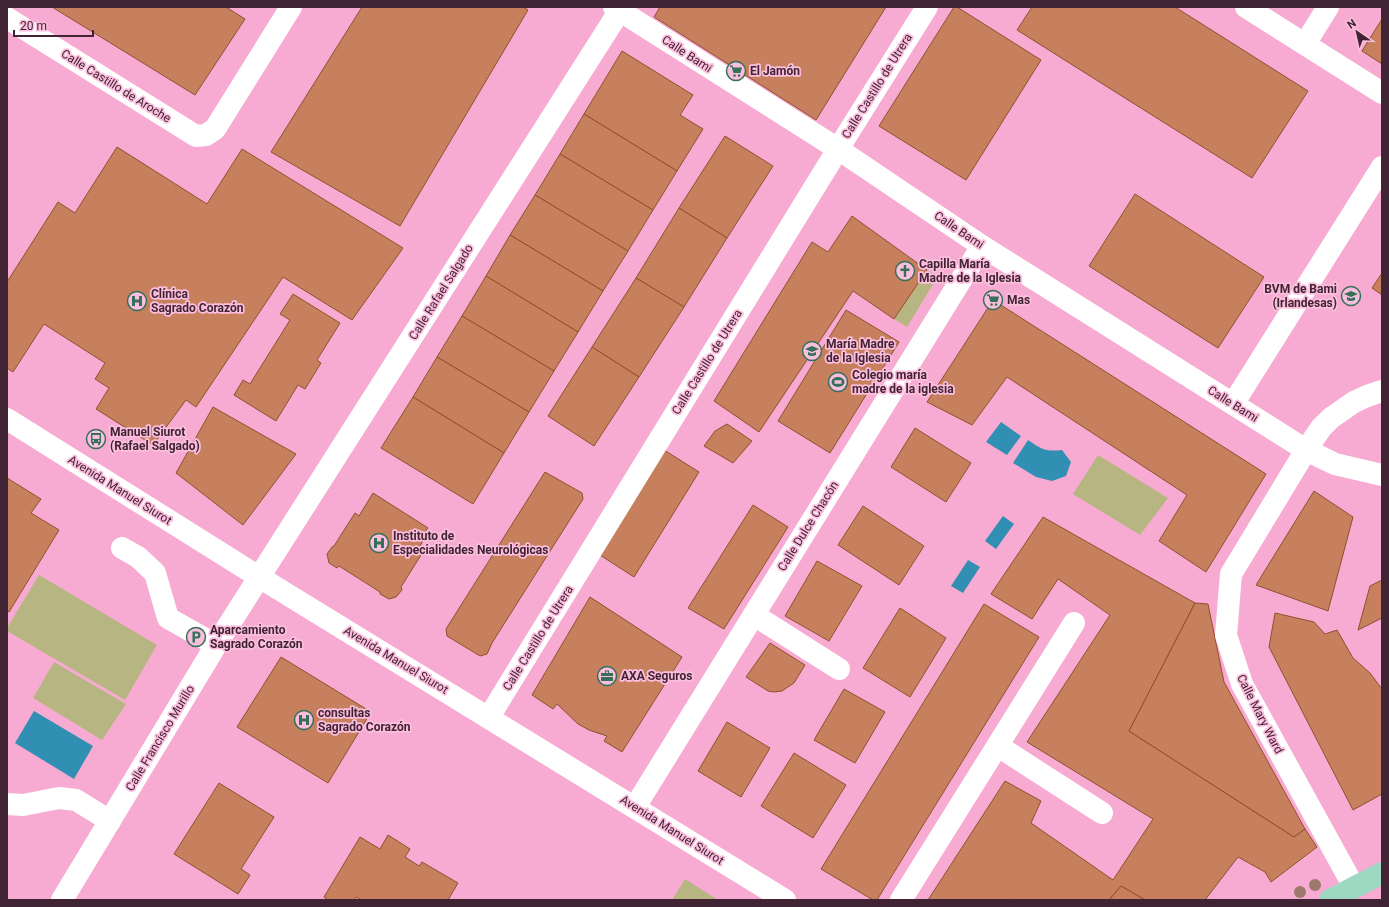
<svg xmlns="http://www.w3.org/2000/svg" width="1389" height="907" font-family="Roboto,sans-serif">
  <style>
    .green { fill: #b7b683 }
    .water { fill: #308fb2 }
    .building { fill: #c6805d; stroke: #914f2c }
    .lines { fill: none; stroke-linecap: round; stroke-linejoin: round }
    .minor { stroke: #fff; stroke-width: 22 }
    .major { stroke: #9cd8c2; stroke-width: 22 }
    .tree { fill: #9c796a }
    .labels { text-anchor: middle; dominant-baseline: central; stroke-width: 3.5; stroke-linejoin: round; paint-order: stroke }
    .street-label { font-size: 12px; fill: #412433; stroke: #fbbedd }
    .poi-label { font-size: 12px; font-weight: bold; fill: #412433; stroke: #fbbedd; text-anchor: start }
  </style>
  <rect width="100%" height="100%" fill="#f7abd2"/>
  <g class="green">
    <path d="M927 270 938 276 907 327 894 319Z"/>
    <path d="M1098 455 1168 498 1140 535 1073 494Z"/>
    <path d="M39 575 157 645 125 700 7 631V628Z"/>
    <path d="M54 662 126 704 102 740 33 698Z"/>
    <path d="M685 879 718 900H672Z"/>
  </g>
  <g class="water">
    <path d="M1001 422 1021 436 1007 455 986 442Z"/>
    <path d="M1028 440C1041 449 1046 452 1062 450L1071 462 1066 476 1052 481 1036 477 1013 463Z"/>
    <path d="M1003 516 1014 524 996 549 985 541Z"/>
    <path d="M968 560 980 567 963 593 951 586Z"/>
    <path d="M34 711 93 746 74 779 15 743Z"/>
  </g>
  <g class="building">
    <path d="M52 7H226L245 19 195 95Z"/>
    <path d="M362 7H523L528 10 400 226 271 152Z"/>
    <path d="M660 7H886L816 120 654 17Z"/>
    <path d="M954 7H957L1041 60 966 180 879 126Z"/>
    <path d="M1032 7H1175L1308 91 1252 178 1017 30Z"/>
    <path d="M1382 19V64L1362 51Z"/>
    <path d="M622 51 693 95 680 115 703 129 677 171 584 114Z"/>
    <path d="M584 114 677 171 653 210 560 154Z"/>
    <path d="M725 136 773 166 727 238 679 208Z"/>
    <path d="M117 147 207 204 242 149 403 248 352 320 283 277 196 407 186 400 153 445 96 409 109 388 95 379 105 363 44 324 13 372 7 368V282L58 202 75 213Z"/>
    <path d="M560 154 653 210 628 251 535 195Z"/>
    <path d="M1135 194 1264 277 1218 348 1089 266Z"/>
    <path d="M535 195 628 251 603 291 510 235Z"/>
    <path d="M679 208 727 238 684 307 636 278Z"/>
    <path d="M852 216 927 270 894 319 853 291 759 432 714 401 812 242 828 252Z"/>
    <path d="M510 235 603 291 578 332 486 276Z"/>
    <path d="M1382 273V295L1372 288Z"/>
    <path d="M486 276 578 332 554 371 462 316Z"/>
    <path d="M636 278 684 307 639 377 592 347Z"/>
    <path d="M293 294 340 323 317 360 321 363 305 389 298 385 276 421 234 395 243 380 250 384 290 320 280 314Z"/>
    <path d="M993 300 1266 474 1206 572 1159 541 1187 495 1007 377 972 425 927 402Z"/>
    <path d="M846 310 899 342 830 453 778 421Z"/>
    <path d="M462 316 554 371 529 412 437 357Z"/>
    <path d="M592 347 639 377 594 446 548 416Z"/>
    <path d="M437 357 529 412 504 453 413 397Z"/>
    <path d="M413 397 504 453 473 504 381 448Z"/>
    <path d="M213 407 296 454 243 525 176 473Z"/>
    <path d="M727 424 752 441 733 463 704 446 715 431Z"/>
    <path d="M915 428 971 463 946 502 891 467Z"/>
    <path d="M664 450 699 472 634 577 600 555Z"/>
    <path d="M545 472 582 493 583 499 492 643 487 654 480 656 447 636 446 629Z"/>
    <path d="M7 478 41 499 31 513 59 530 9 612 7 611Z"/>
    <path d="M1314 491 1353 517 1328 611 1256 585Z"/>
    <path d="M373 493 428 528 420 538 424 539 416 553 421 555 401 587 402 590 396 597 389 599 380 594V592L339 566 337 568 329 563 327 554 332 547 334 546 355 513 359 516Z"/>
    <path d="M753 505 788 527 724 629 688 608Z"/>
    <path d="M863 506 924 546 899 585 838 545Z"/>
    <path d="M1043 517 1195 603 1129 731 1294 837 1305 829 1317 847 1271 882 1265 872 1238 857 1205 900H1145L1121 886 1109 900H1013L1011 899 1010 900H928L1005 781 1041 801 1031 823 1113 880 1153 819 1027 742 1110 615 1058 579 1032 619 991 594Z"/>
    <path d="M817 561 862 586 829 641 785 616Z"/>
    <path d="M1382 580V618L1358 630 1370 586Z"/>
    <path d="M590 597 682 657 622 752 604 741 607 736 589 730 578 724 557 704 553 709 532 695Z"/>
    <path d="M1195 603 1208 604 1224 682 1305 829 1294 837 1129 731Z"/>
    <path d="M984 604 1039 637 877 900H873L821 869Z"/>
    <path d="M900 608 946 638 910 697 863 668Z"/>
    <path d="M1275 613 1314 622 1325 634 1337 630 1353 658 1370 673 1382 689V794L1353 810 1269 647Z"/>
    <path d="M770 643 805 665 794 683 782 691 774 692 768 691 746 677Z"/>
    <path d="M281 657 371 712 328 783 237 727Z"/>
    <path d="M844 689 885 712 855 763 814 740Z"/>
    <path d="M727 722 770 748 741 797 698 771Z"/>
    <path d="M794 753 846 785 813 838 761 806Z"/>
    <path d="M219 783 274 817 241 869 250 875 238 894 174 854Z"/>
    <path d="M388 835 410 849 405 857 419 866 422 862 458 883 448 900H361L356 897 354 900H328L324 897 360 837 380 849Z"/>
    <path d="M1121 886 1145 900H1109Z"/>
  </g>
  <g class="lines">
    <g class="minor">
      <path d="M614 7 838 149 982 246 1306 450 1335 464 1382 475"/>
      <path d="M1246 7 1382 93"/>
      <path d="M7 18 196 136 206 135 215 129 291 7"/>
      <path d="M1305 44 1328 7"/>
      <path d="M1233 404 1382 167"/>
      <path d="M7 419 259 577 785 900"/>
      <path d="M122 548 138 557 155 573 168 618 216 645"/>
      <path d="M754 615 839 669"/>
      <path d="M489 717 838 149 927 7"/>
      <path d="M998 746 1102 813"/>
      <path d="M7 804 23 805 59 798 76 800 110 821"/>
      <path d="M635 807 982 246"/>
      <path d="M1354 887 1242 684 1226 635 1231 574 1306 450 1321 428 1331 418 1354 402 1367 396 1382 391"/>
      <path d="M62 900 216 645 622 7"/>
      <path d="M901 900 1074 623"/>
    </g>
    <path class="major" d="M1330 900 1382 873"/>
  </g>
  <g class="tree">
    <circle cx="1315" cy="885" r="6"/>
    <circle cx="1300" cy="892" r="6"/>
  </g>
  <defs>
    <g id="supermarket-ring" transform="scale(1)"><circle r="9.5" fill="#fbbedd" stroke="#34705a" stroke-width="1.5"/><path d="M-6-5.5h2.5l.6 2H6L4.5 2H-2.5L-4.4-4H-6ZM-1.5 3.2a1.3 1.3 0 1 0 .1 0ZM3 3.2a1.3 1.3 0 1 0 .1 0Z" fill="#34705a"/></g>
    <g id="church-ring" transform="scale(1)"><circle r="9.5" fill="#fbbedd" stroke="#34705a" stroke-width="1.5"/><path d="M-1.2-6h2.4v3.5h3.3v2.4h-3.3V6h-2.4V-.1h-3.3v-2.4h3.3Z" fill="#34705a"/></g>
    <g id="school-ring" transform="scale(1)"><circle r="9.5" fill="#fbbedd" stroke="#34705a" stroke-width="1.5"/><path d="M0-5L7-2L0 1L-7-2ZM-4 1L0 2.5L4 1V4Q0 6-4 4Z" fill="#34705a"/></g>
    <g id="hospital-ring" transform="scale(1)"><circle r="9.5" fill="#fbbedd" stroke="#34705a" stroke-width="1.5"/><path d="M-5-5h3v3.5h4V-5h3V5h-3V1.5h-4V5h-3Z" fill="#34705a"/></g>
    <g id="stadium-ring" transform="scale(1)"><circle r="9.5" fill="#fbbedd" stroke="#34705a" stroke-width="1.5"/><path d="M0-5a6.5 5 0 1 0 0 10a6.5 5 0 1 0 0-10ZM-3.5-1.8h7v3.6h-7Z" fill="#34705a"/></g>
    <g id="bus-ring" transform="scale(1)"><circle r="9.5" fill="#fbbedd" stroke="#34705a" stroke-width="1.5"/><path d="M-5-6H5V4H4V6H2V4H-2V6H-4V4H-5ZM-3.5-4V0h7V-4ZM-3.5 1.2v1.5H-2V1.2ZM2 1.2v1.5H3.5V1.2Z" fill="#34705a"/></g>
    <g id="parking-ring" transform="scale(1)"><circle r="9.5" fill="#fbbedd" stroke="#34705a" stroke-width="1.5"/><path d="M-3.5-5.5H1a3.5 3.5 0 0 1 0 7H-1V5.5H-3.5ZM-1-3.4V-.6H.8a1.4 1.4 0 0 0 0-2.8Z" fill="#34705a"/></g>
    <g id="office-ring" transform="scale(1)"><circle r="9.5" fill="#fbbedd" stroke="#34705a" stroke-width="1.5"/><path d="M-6-3h4V-5.5h4V-3h4V5H-6ZM-1-4.5V-3h2v-1.5ZM-6 0V1H6V0Z" fill="#34705a"/></g>
  </defs>
  <g fill-rule="evenodd">
    <use href="#supermarket-ring" x="736" y="71"/>
    <use href="#church-ring" x="905" y="271"/>
    <use href="#school-ring" x="1351" y="296"/>
    <use href="#supermarket-ring" x="993" y="300"/>
    <use href="#hospital-ring" x="137" y="301"/>
    <use href="#school-ring" x="812" y="351"/>
    <use href="#stadium-ring" x="838" y="382"/>
    <use href="#bus-ring" x="96" y="439"/>
    <use href="#hospital-ring" x="379" y="543"/>
    <use href="#parking-ring" x="196" y="637"/>
    <use href="#office-ring" x="607" y="676"/>
    <use href="#hospital-ring" x="304" y="720"/>
  </g>
  <g class="labels">
    <g class="street-label">
      <text transform="translate(687 54) rotate(33)">Calle Bami</text>
      <text transform="translate(116 86) rotate(32)">Calle Castillo de Aroche</text>
      <text transform="translate(877 86) rotate(-58)">Calle Castillo de Utrera</text>
      <text transform="translate(959 230) rotate(34)">Calle Bami</text>
      <text transform="translate(441 292) rotate(-58)">Calle Rafael Salgado</text>
      <text transform="translate(707 362) rotate(-58)">Calle Castillo de Utrera</text>
      <text transform="translate(1233 404) rotate(32)">Calle Bami</text>
      <text transform="translate(120 490) rotate(32)">Avenida Manuel Siurot</text>
      <text transform="translate(808 526) rotate(-58)">Calle Dulce Chacón</text>
      <text transform="translate(538 638) rotate(-58)">Calle Castillo de Utrera</text>
      <text transform="translate(396 660) rotate(31)">Avenida Manuel Siurot</text>
      <text transform="translate(1260 714) rotate(63)">Calle Mary Ward</text>
      <text transform="translate(160 738) rotate(-59)">Calle Francisco Murillo</text>
      <text transform="translate(672 830) rotate(32)">Avenida Manuel Siurot</text>
    </g>
    <g class="poi-label">
      <text x="750" y="71">El Jamón</text>
      <text x="919" y="264">Capilla María<tspan x="919" dy="14">Madre de la Iglesia</tspan></text>
      <text x="1337" y="289" text-anchor="end">BVM de Bami<tspan x="1337" dy="14">(Irlandesas)</tspan></text>
      <text x="151" y="294">Clínica<tspan x="151" dy="14">Sagrado Corazón</tspan></text>
      <text x="1007" y="300">Mas</text>
      <text x="826" y="344">María Madre<tspan x="826" dy="14">de la Iglesia</tspan></text>
      <text x="852" y="375">Colegio maría<tspan x="852" dy="14">madre de la iglesia</tspan></text>
      <text x="110" y="432">Manuel Siurot<tspan x="110" dy="14">(Rafael Salgado)</tspan></text>
      <text x="393" y="536">Instituto de<tspan x="393" dy="14">Especialidades Neurológicas</tspan></text>
      <text x="210" y="630">Aparcamiento<tspan x="210" dy="14">Sagrado Corazón</tspan></text>
      <text x="621" y="676">AXA Seguros</text>
      <text x="318" y="713">consultas<tspan x="318" dy="14">Sagrado Corazón</tspan></text>
    </g>
  </g>
  <rect width="1389" height="907" fill="none" stroke="#412433" stroke-width="16"/>
  <g transform="translate(1357 32) rotate(326)" stroke="#fbbedd" stroke-width="3" paint-order="stroke">
  <path d="M0-3L7 15L0 10L-7 15Z" fill="#412433"/>
  <text y="-6" font-size="11" font-weight="bold" text-anchor="middle" fill="#412433">N</text>
  </g>
  <path d="M14 30v6h79v-6" fill="none" stroke="#412433" stroke-width="2"/>
  <text x="20" y="30" font-size="12" fill="#412433" stroke="#fbbedd" stroke-width="3" paint-order="stroke">20 m</text>
</svg>
